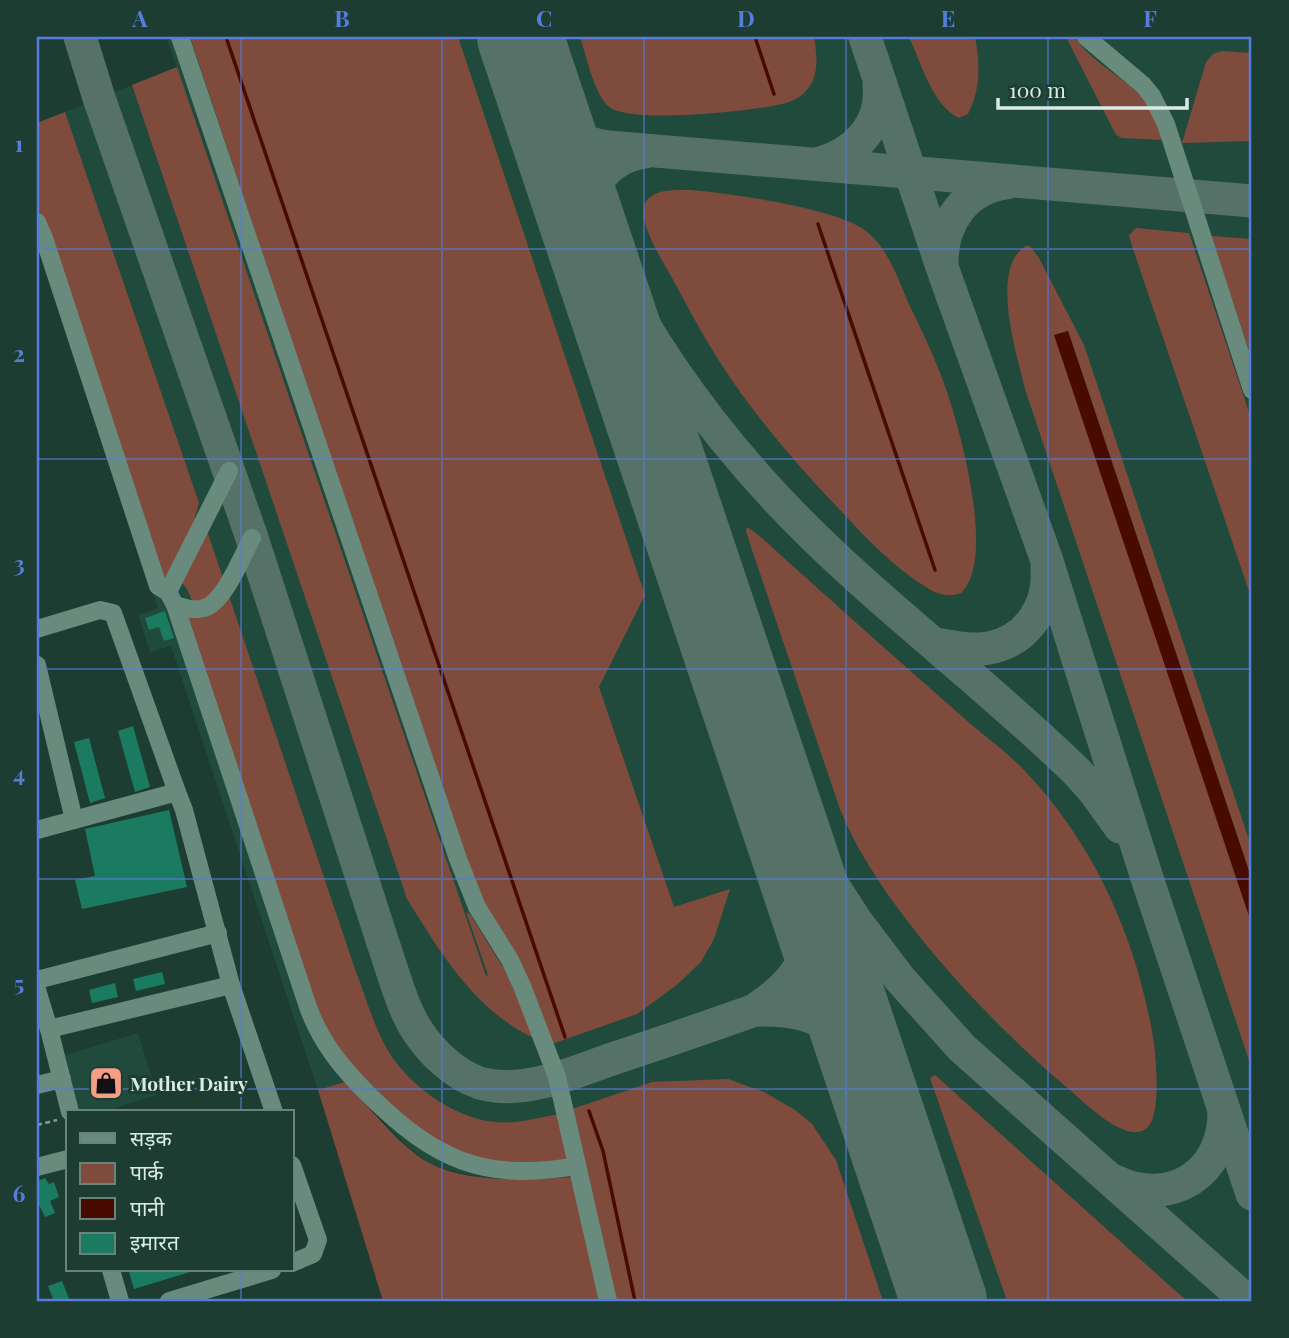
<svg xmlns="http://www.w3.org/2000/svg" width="1289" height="1338" font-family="'Playfair Display','Noto Sans Devanagari',serif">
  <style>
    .built { fill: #204a3c }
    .green { fill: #7f4b3c }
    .water { fill: #490a00 }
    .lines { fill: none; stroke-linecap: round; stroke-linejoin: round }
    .stream { stroke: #490a00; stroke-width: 3.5 }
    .taxiway { stroke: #567268; stroke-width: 33 }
    .runway { stroke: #567268; stroke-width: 86 }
    .building { fill: #1a7b60 }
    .path { stroke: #849d94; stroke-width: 2.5; stroke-dasharray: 5 3.5; stroke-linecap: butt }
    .minor { stroke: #698b7e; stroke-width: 18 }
    .grid { fill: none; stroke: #557ddc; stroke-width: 2; stroke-opacity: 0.55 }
    .labels { text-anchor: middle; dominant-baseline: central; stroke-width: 6; stroke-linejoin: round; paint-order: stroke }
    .poi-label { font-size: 19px; font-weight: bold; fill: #d9ebe4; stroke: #1d3d32; text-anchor: start }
    .neatline { fill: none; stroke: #557ddc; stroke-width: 2.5 }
    .grid-label { font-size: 23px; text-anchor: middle; font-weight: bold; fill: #557ddc }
  </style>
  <rect width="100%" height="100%" fill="#1d3d32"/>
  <g class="built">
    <path d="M166 37H1252V1301H600L572 1177 510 1180 483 1178 442 1168 429 1163 410 1149 346 1082 318 1090 171 646 150 652 138 615 158 608 37 243V123L177 67Z"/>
    <path d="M138 1033 157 1095 102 1112H79L62 1056Z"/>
  </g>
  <g class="green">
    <path d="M190 37H458L645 595 599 687 674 907 730 889 714 939 701 962 678 984 637 1014 552 1044 520 962 503 937 473 882Z"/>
    <path d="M580 37H814C817 56 820 77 805 92 799 98 791 102 782 104 753 111 629 125 608 106 594 93 586 55 580 37Z"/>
    <path d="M909 37H975C980 64 981 89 968 114L959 118C932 105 921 62 909 37Z"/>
    <path d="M1066 37H1075C1094 67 1132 79 1151 109 1157 118 1159 130 1163 140L1122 138 1116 135Z"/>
    <path d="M1222 51 1252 53V141L1182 143 1206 62 1213 54Z"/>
    <path d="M177 67 486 976 488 975 466 912 470 914 509 977 534 1038C475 1011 440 952 407 899L132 85Z"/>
    <path d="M65 112 199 503 185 552 166 579 161 573 44 219 37 210V123Z"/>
    <path d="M690 190C728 193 838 208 866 231 888 248 898 279 909 304 923 333 937 362 947 392 961 433 996 561 961 593 949 598 936 594 926 587 893 567 865 537 839 509 796 464 755 416 721 364 703 336 687 306 671 276 662 260 640 226 644 207 648 188 676 190 690 190Z"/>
    <path d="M1136 228 1189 233 1252 421V600L1131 243 1129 235Z"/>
    <path d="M1211 236 1252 239V360Z"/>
    <path d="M1026 246H1030L1039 258 1084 345 1252 849V880L1068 331 1055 335 1252 925V1069L1025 389C1017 355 989 268 1026 246Z"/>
    <path d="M747 527C764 538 779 554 794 567 823 593 852 619 881 645 912 672 942 699 973 726 990 740 1009 754 1024 770 1095 844 1138 942 1154 1043 1156 1061 1161 1114 1148 1127 1129 1147 1086 1104 1071 1091 1004 1034 943 971 891 899 871 870 853 842 840 809L753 553 746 531Z"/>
    <path d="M206 528 223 578 211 598 194 605 187 589 182 583Z"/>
    <path d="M228 593 355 969C365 995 373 1024 387 1049 408 1085 453 1118 495 1122 516 1124 538 1118 559 1114L569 1159 514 1165 458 1153 409 1124 328 1041 185 612Z"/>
    <path d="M935 1075 1179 1294 1188 1301H1007L930 1078Z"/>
    <path d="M728 1079 764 1092 795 1110 812 1124 836 1160 883 1301H614L572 1109 652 1082Z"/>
    <path d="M345 1082C369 1106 391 1136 418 1156 458 1185 526 1180 572 1177L600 1301H383L318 1090Z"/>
  </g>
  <path class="water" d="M1068 331 1252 880V925L1054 335Z"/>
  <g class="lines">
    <g class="stream">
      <path d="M226 37 565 1037"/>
      <path d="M755 37 774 94"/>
      <path d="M818 224 935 570"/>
      <path d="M589 1111 603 1151 635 1301"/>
    </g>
    <g class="taxiway">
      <path d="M80 37 99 98 252 538 384 946C395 977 403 1014 424 1040 438 1059 464 1081 488 1085 532 1093 578 1070 618 1057 664 1042 710 1026 755 1010 818 967 817 935 798 866"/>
      <path d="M865 37 942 267 1046 558 1147 878 1252 1194"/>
      <path d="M543 104C560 130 578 143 608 147L1252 201"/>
      <path d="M553 134C569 173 585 212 603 250 647 340 707 424 775 497 868 597 980 677 1077 772L1094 791 1120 827"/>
      <path d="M817 164C854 155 883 126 879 85"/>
      <path d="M586 224C584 187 609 157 645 152"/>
      <path d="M942 263C942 223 964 189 1006 183"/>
      <path d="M935 644C952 647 972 651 989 648 1028 641 1050 605 1047 568"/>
      <path d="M745 709 781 793 816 859 856 921 900 979 962 1048 1247 1301"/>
      <path d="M755 1010C830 1008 846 1034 875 1096"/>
      <path d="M1115 1181C1171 1208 1225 1173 1224 1111"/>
    </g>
    <path class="runway" d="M520 37 944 1301"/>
  </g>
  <g class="building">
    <path d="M165 611 174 638 164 641 159 627 149 630 145 618Z"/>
    <path d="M133 726 150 787 135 792 118 731Z"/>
    <path d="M89 738 105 798 90 803 74 742Z"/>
    <path d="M169 810 187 887 82 909 75 880 95 876 85 829Z"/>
    <path d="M162 972 165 984 136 991 133 979Z"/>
    <path d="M115 983 118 997 92 1003 89 990Z"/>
    <path d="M45 1178 49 1184 54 1182 59 1197 50 1201 55 1213 45 1217 37 1201V1181Z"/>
    <path d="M138 1270H190V1272L134 1289 129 1272Z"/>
    <path d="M62 1281 70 1301H54L48 1286Z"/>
  </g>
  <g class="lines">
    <path class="path" d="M37 1125 57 1120"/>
    <g class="minor">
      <path d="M180 37 458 859 477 907 510 960 522 986 557 1077 608 1301"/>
      <path d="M1086 37 1143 85 1152 96 1166 124 1252 390"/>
      <path d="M37 222 44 238 158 586 168 592 175 605 308 1007C321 1043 342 1068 369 1095 435 1160 483 1182 577 1166"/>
      <path d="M168 592 229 471"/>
      <path d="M175 605C185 608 194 611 204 608 224 603 242 556 252 538"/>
      <path d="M37 629 100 610 113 613 177 792"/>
      <path d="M37 665 74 820"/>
      <path d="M37 830 177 792 184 810 231 985 49 1029 70 1112"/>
      <path d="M37 980 218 933"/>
      <path d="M231 985 274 1112"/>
      <path d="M37 990 49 1029"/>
      <path d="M37 1085 62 1079"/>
      <path d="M292 1165 318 1240 313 1254 292 1263"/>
      <path d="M37 1167 68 1159"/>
      <path d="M111 1270 120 1301"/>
      <path d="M169 1301 272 1270"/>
    </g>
  </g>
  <path class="grid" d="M241 37V1112M442 37V1301M644 37V1301M846 37V1301M1048 37V1301M37 249H1252M37 459H1252M37 669H1252M37 879H1252M37 1089H1252M241 1270V1301"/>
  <defs>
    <g id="shop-square" transform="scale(1.75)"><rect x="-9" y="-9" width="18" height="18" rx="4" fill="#f49e86" stroke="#1d3d32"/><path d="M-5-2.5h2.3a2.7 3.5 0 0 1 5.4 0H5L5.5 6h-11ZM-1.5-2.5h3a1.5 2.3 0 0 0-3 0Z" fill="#111"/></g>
  </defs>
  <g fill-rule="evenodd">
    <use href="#shop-square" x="106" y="1083"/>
  </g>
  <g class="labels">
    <g class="poi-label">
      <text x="130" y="1083">Mother Dairy</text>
    </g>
  </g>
  <rect width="1289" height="1338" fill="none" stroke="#1d3d32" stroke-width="77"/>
  <rect x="66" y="1110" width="228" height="161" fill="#1d3d32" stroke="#688379" stroke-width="2"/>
  <rect x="80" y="1133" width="35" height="10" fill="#698b7e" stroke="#688379" stroke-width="2"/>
  <text x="130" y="1146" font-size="21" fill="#d9ebe4">सड़क</text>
  <rect x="80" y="1163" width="35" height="21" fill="#7f4b3c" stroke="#688379" stroke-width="2"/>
  <text x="130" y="1180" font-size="21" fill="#d9ebe4">पार्क</text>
  <rect x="80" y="1198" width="35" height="21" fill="#490a00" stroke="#688379" stroke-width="2"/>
  <text x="130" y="1216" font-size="21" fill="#d9ebe4">पानी</text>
  <rect x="80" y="1233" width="35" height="21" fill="#1a7b60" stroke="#688379" stroke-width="2"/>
  <text x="130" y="1250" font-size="21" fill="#d9ebe4">इमारत</text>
  <path d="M998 98v10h189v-10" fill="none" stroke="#d9ebe4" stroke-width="3.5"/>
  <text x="1009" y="98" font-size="21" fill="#d9ebe4" stroke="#1d3d32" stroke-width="5" paint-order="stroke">100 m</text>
  <rect x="38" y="38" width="1212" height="1262" class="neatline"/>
  <g class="grid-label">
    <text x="140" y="27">A</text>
    <text x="342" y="27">B</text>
    <text x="544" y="27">C</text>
    <text x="746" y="27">D</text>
    <text x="948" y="27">E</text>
    <text x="1150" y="27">F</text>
    <text x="19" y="152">1</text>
    <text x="19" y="362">2</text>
    <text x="19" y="572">3</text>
    <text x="19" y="782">4</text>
    <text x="19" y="992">5</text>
    <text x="19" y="1202">6</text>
  </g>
</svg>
